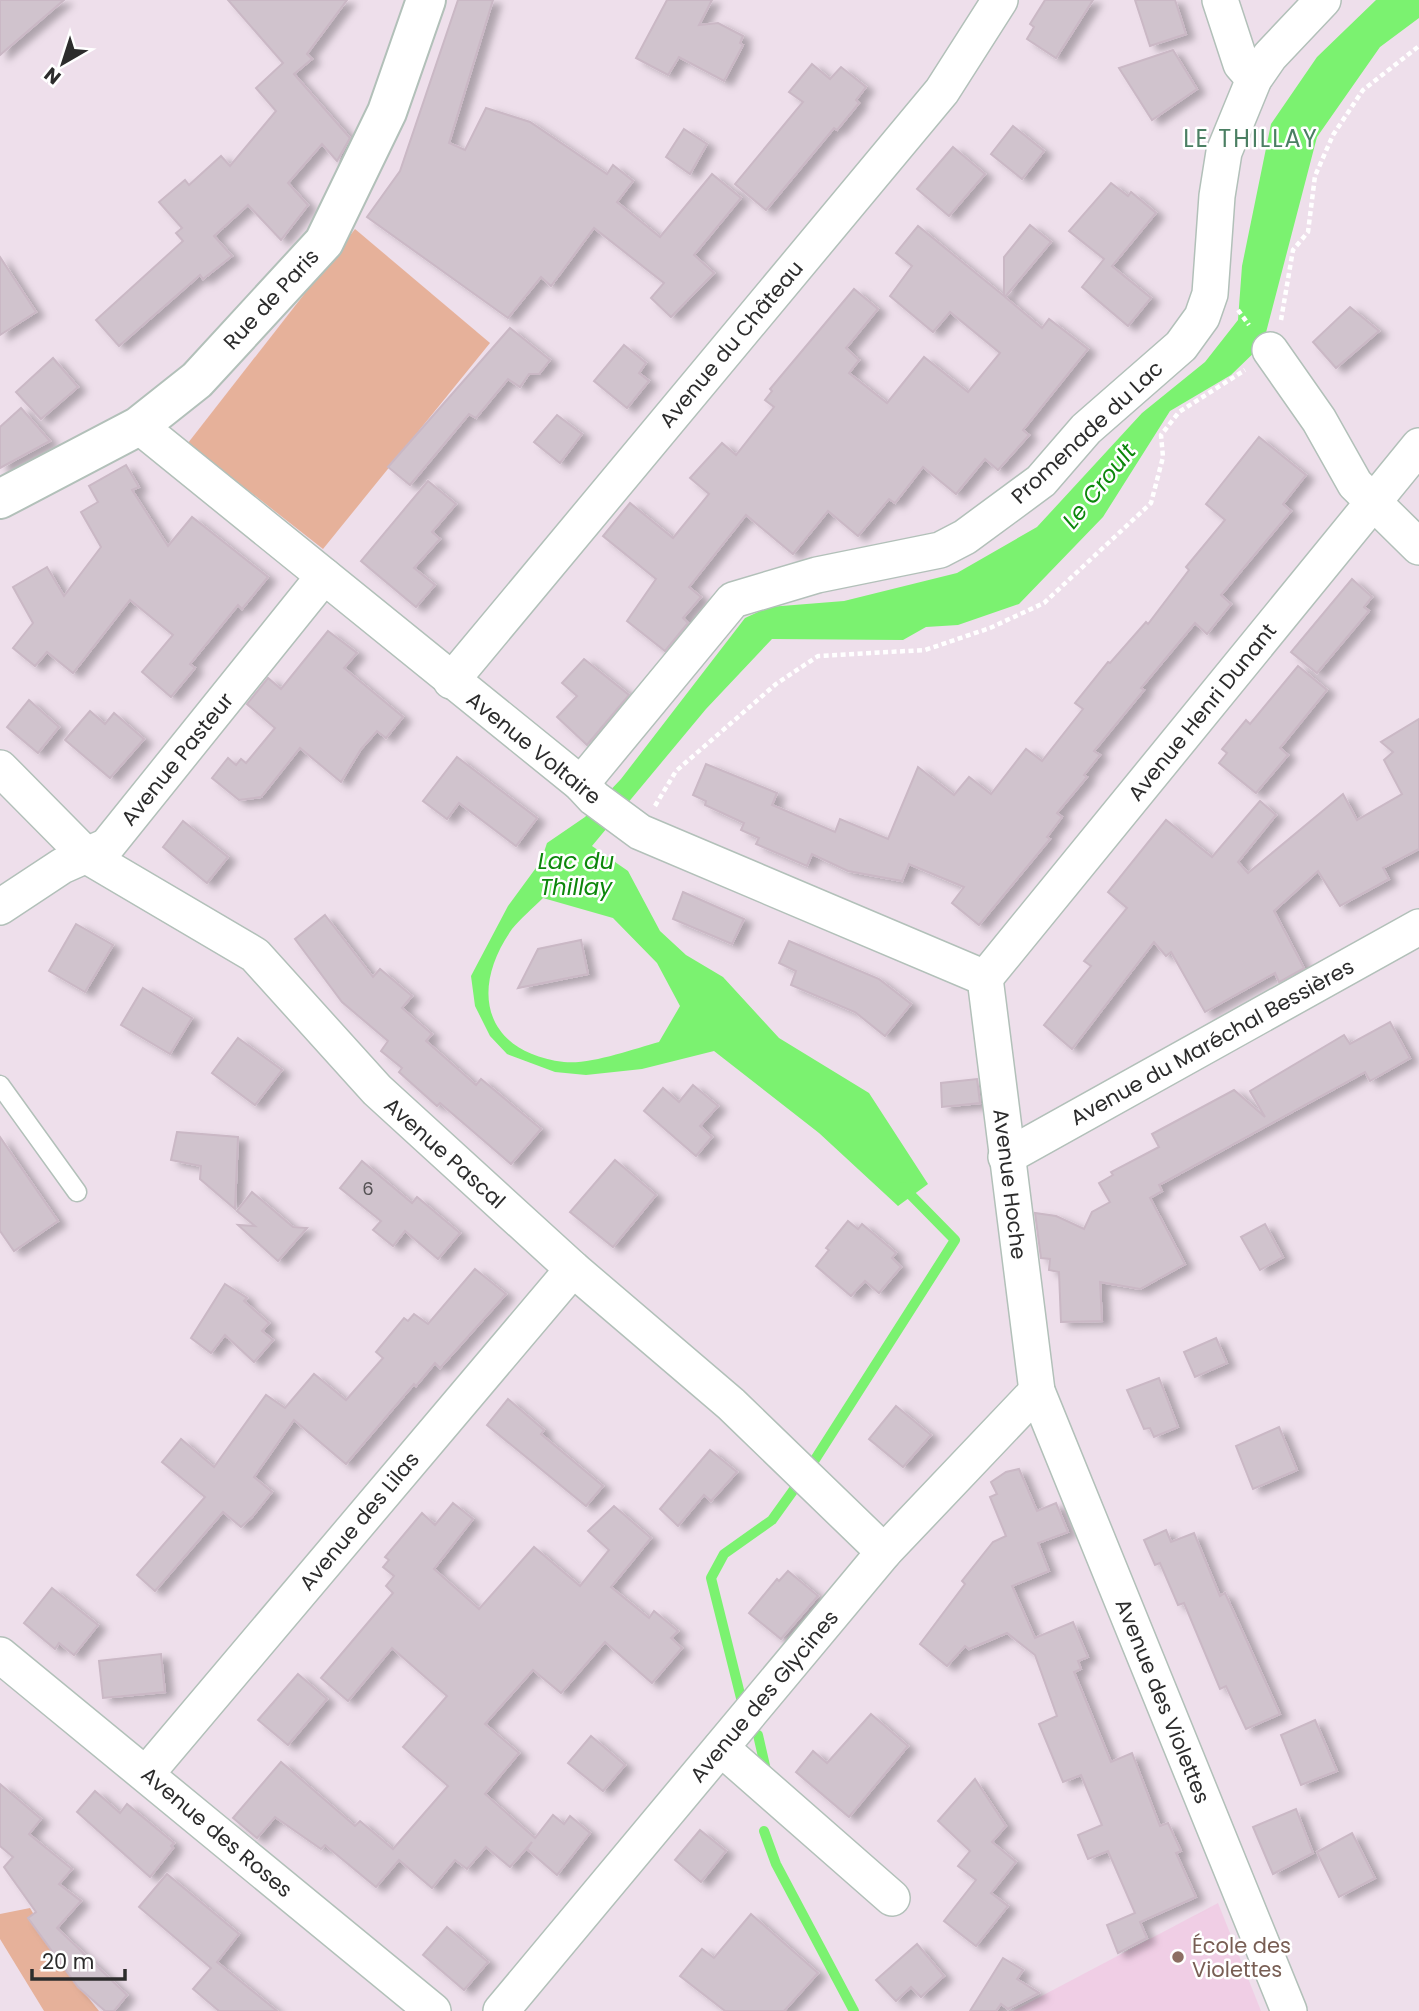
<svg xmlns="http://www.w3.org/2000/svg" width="1419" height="2011" font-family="Poppins,sans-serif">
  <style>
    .education { fill: #f0cee5 }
    .green { fill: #e6b19a }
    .water { fill: #7bf270; fill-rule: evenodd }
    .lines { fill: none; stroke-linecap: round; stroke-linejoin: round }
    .stream { stroke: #7bf270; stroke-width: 10 }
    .building { fill: #d0c3cd; stroke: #cab8c5; stroke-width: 2; filter: url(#shadow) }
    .service-casing { stroke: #b2c0b9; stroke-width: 21 }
    .minor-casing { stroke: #b2c0b9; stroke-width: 38 }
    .tertiary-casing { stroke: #b2c0b9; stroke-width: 42 }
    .path { stroke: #fff; stroke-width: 4.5; stroke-dasharray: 5 3.5; stroke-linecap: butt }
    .service { stroke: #fff; stroke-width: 18 }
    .minor { stroke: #fff; stroke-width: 35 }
    .tertiary { stroke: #fff; stroke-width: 38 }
    .education-dot { fill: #8d6e63; stroke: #fff; stroke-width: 2.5 }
    .labels { text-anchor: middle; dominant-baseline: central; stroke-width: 5; stroke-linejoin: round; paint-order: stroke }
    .number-label { font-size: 18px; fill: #555254 }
    .street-label { font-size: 21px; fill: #2c2c2c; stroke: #fff }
    .education-label { font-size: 21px; fill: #785e54; stroke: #fff; text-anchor: start }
    .water-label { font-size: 23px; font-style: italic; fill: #0c860b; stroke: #fff }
    .quarter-label { font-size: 24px; letter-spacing: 2px; fill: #4b7f63; stroke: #fff }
  </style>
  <defs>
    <filter id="shadow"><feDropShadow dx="8" dy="4.5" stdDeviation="3.5" flood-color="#0004"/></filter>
  </defs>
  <rect width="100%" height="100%" fill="#eedfeb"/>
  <path class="education" d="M1218 1903 1261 2011H1013Z"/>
  <g class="green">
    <path d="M355 229 490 343 323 549 188 443Z"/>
    <path d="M30 1908 69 1974 99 2011H44L0 1939V1914Z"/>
  </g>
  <path class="water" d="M1376 0H1419V18L1380 47 1317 137 1263 344 1231 375 1170 411 1103 517 1019 604 958 625 926 627 903 640 772 639 706 709 592 846 628 871 660 931 686 955 723 977 779 1038 869 1093 928 1184 898 1206 819 1133 714 1051 642 1069 586 1075 555 1072 507 1054 490 1036 475 1006 471 976 508 906 541 861 547 843 585 817 621 779 745 618 769 607 844 601 957 573 1037 527 1142 413 1205 362 1238 320 1242 266 1271 124 1317 57ZM543 898 613 918 657 963 680 1006 659 1042C633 1049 590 1065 564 1062 484 1052 469 990 512 929 521 918 533 908 543 898Z"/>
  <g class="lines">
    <g class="stream">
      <path d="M809 1469 955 1240 903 1187"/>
      <path d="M741 1698 711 1578 724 1554 772 1520 800 1481"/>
      <path d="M758 1735 766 1770"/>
      <path d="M764 1831 776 1864 854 2011"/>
    </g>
  </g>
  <g class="building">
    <path d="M0 0H64L0 55Z"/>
    <path d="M228 0H347L307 54 312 59 294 74 350 138 337 161 322 144 288 183 308 205 281 240 248 205 214 236 232 256 203 279 200 275 119 346 96 320 183 241 176 233 182 228 159 202 185 180 189 185 221 156 230 166 276 111 256 88 283 63Z"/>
    <path d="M458 0H493L449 143 465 150 486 108 530 122 607 174 613 165 633 181 617 202 660 237 712 174 741 198 694 255 714 273 671 317 651 298 664 283 594 228 551 286 541 277 508 318 367 217 400 171Z"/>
    <path d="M667 0H712L699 25 718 23 743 36 740 43 743 45 724 81 679 57 668 75 636 58Z"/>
    <path d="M1045 0H1093L1056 58 1027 39 1034 27 1030 24Z"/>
    <path d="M1135 0H1175L1186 34 1150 46Z"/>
    <path d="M1173 50 1197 89 1152 120 1119 68Z"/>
    <path d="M812 64 830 79 841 67 866 87 856 100 859 103 837 130 834 128 766 210 735 184 803 102 789 92Z"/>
    <path d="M1013 126 1044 151 1022 179 991 154Z"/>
    <path d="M684 129 707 144 690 174 666 157Z"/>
    <path d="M953 147 985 174 949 216 917 189Z"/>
    <path d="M1111 183 1128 196 1131 192 1156 213 1112 266 1151 298 1128 326 1082 287 1104 259 1069 231Z"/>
    <path d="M1030 225 1051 242 1005 297 1042 328 1049 319 1088 349 1023 430 1029 435 998 470 985 459 956 494 923 467 895 503 889 499 858 536 828 511 793 554 746 515 689 587 701 597 683 618 688 623 665 651 627 621 656 579 603 536 630 503 673 538 709 494 690 478 722 443 736 455 774 407 765 400 772 391 770 389 854 289 878 309 846 348 859 360 849 373 887 403 924 357 968 392 1000 353 950 312 933 332 890 296 912 266 896 253 918 226 1004 296V257Z"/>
    <path d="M0 257 36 312 0 335Z"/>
    <path d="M1350 307 1379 331 1336 368 1313 342Z"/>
    <path d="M510 328 550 360 539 374H529L520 387 508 379 476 418 469 414 410 485 388 467Z"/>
    <path d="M624 345 646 363 639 373 649 381 627 408 594 381Z"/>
    <path d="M53 358 78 387 41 419 16 392Z"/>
    <path d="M21 408 50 441 0 468V427Z"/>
    <path d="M557 415 582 434 560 463 534 442Z"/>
    <path d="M1259 437 1306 475 1283 504 1291 511 1221 595 1231 604 1207 634 1195 623 1141 688 1144 690 1094 751 1100 755 1084 775 1087 777 1057 813 1062 817 1047 837 1050 839 979 925 952 903 964 887 909 864 902 881 848 871 812 854 807 866 756 844 759 838 741 830 744 823 705 805 706 801 693 795 706 764 777 793 772 805 835 832 840 819 888 839 918 767 954 795 969 777 991 794 1026 749 1042 761 1083 709 1075 703 1108 662 1110 663 1146 622 1148 624 1189 570 1186 567 1225 520 1206 504Z"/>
    <path d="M126 465 139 487 132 490 168 546 192 517 268 577 242 609 238 605 190 664 195 668 171 697 142 672 173 635 130 600 73 673 47 652 35 666 13 648 33 623 13 587 47 567 64 596 101 547 81 512 98 502 89 486Z"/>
    <path d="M428 481 456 504 432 532 440 539 414 568 435 585 416 607 361 561Z"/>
    <path d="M1352 579 1372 597 1364 607 1369 611 1317 673 1291 652Z"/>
    <path d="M328 631 357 653 344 668 403 717 386 738 377 731 361 749 341 782 300 748 261 797 239 800 212 778 228 758 236 765 241 759 246 763 275 728 247 704 268 678 281 689Z"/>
    <path d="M584 659 629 695 587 745 557 717 577 696 562 683Z"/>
    <path d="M1298 666 1327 690 1280 748 1288 755 1256 793 1219 763 1227 753 1222 749 1246 720 1250 724Z"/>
    <path d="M29 700 59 727 38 753 7 727Z"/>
    <path d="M90 711 105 724 114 713 144 739 110 778 65 740Z"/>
    <path d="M1419 719V849L1383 868 1389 879 1340 906 1318 871 1274 911 1304 968 1279 982 1275 973 1205 1012 1171 952 1166 956 1154 942 1072 1049 1044 1025 1091 966 1084 961 1127 908 1108 892 1166 820 1212 857 1260 801 1276 815 1238 862 1248 873 1343 794 1357 820 1402 794 1384 760 1393 752 1381 742Z"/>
    <path d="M457 757 537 818 516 846 459 803 447 819 423 801Z"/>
    <path d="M183 821 228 857 207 883 163 847Z"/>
    <path d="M683 892 744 919 732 944 673 919Z"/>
    <path d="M325 915 373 977 380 969 412 996 402 1008 432 1034 426 1041 476 1085 481 1079 541 1129 511 1164 440 1103 437 1106 399 1072 402 1068 381 1051 388 1041 342 1002 295 939Z"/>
    <path d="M76 924 113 945 85 992 49 971Z"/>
    <path d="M581 940 588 974 518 988 538 949Z"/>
    <path d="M789 941 879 979 911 1004 885 1036 855 1012 791 985 796 971 779 963Z"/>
    <path d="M143 988 192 1018 170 1054 121 1025Z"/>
    <path d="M1390 1022 1410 1058 1370 1081 1365 1072 1159 1185 1162 1191 1150 1198 1185 1264 1140 1289 1100 1282 1102 1321 1061 1322 1059 1272 1049 1270 1050 1259 1041 1258 1035 1213 1056 1216 1084 1229 1092 1212 1110 1202 1099 1183 1113 1175 1111 1172 1159 1147 1152 1134 1234 1090 1265 1117 1250 1091 1344 1035 1350 1044Z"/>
    <path d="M238 1038 282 1070 255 1105 212 1073Z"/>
    <path d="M977 1079 980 1103 942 1107 941 1083Z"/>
    <path d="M693 1085 718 1106 700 1126 712 1137 696 1156 644 1111 663 1088 679 1102Z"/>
    <path d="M177 1132 238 1137 235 1209 200 1179 201 1166 171 1160Z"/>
    <path d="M0 1137 58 1221 14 1251 0 1231Z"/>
    <path d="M615 1160 656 1195 613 1247 570 1212Z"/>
    <path d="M362 1161 412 1203 417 1197 460 1233 438 1259 405 1231 393 1246 373 1230 381 1221 340 1188Z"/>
    <path d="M252 1192 293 1227 307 1228 278 1261 238 1225 255 1226 237 1211Z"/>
    <path d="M848 1221 858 1229 862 1224 896 1253 892 1258 901 1267 879 1293 865 1281 851 1296 816 1266 829 1250 826 1248Z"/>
    <path d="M1265 1224 1283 1257 1260 1270 1241 1237Z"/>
    <path d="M475 1269 506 1294 440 1368 435 1363 416 1386 414 1384 346 1464 294 1420 254 1477 272 1492 252 1517 241 1527 223 1512 155 1591 137 1575 205 1497 162 1462 181 1439 214 1467 266 1395 285 1408 314 1374 346 1400 383 1358 376 1352 404 1318 408 1321 414 1314 428 1324Z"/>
    <path d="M225 1284 247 1298 244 1301 269 1323 262 1331 273 1340 254 1362 225 1335 211 1353 191 1338Z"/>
    <path d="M1216 1338 1227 1363 1195 1377 1184 1352Z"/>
    <path d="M1159 1378 1178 1427 1154 1437 1150 1428 1144 1429 1127 1390Z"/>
    <path d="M508 1399 544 1430 541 1434 603 1486 586 1506 487 1425Z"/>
    <path d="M896 1406 931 1435 903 1467 869 1439Z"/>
    <path d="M1279 1427 1297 1470 1253 1489 1236 1446Z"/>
    <path d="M710 1450 737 1472 711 1501 704 1495 678 1526 660 1509Z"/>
    <path d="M1019 1469 1037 1511 1056 1503 1068 1532 1038 1543 1049 1571 1012 1586 1035 1638 1073 1622 1088 1657 1078 1661 1081 1669 1074 1672 1111 1762 1132 1753 1160 1826 1168 1823 1181 1851 1176 1853 1196 1897 1140 1922 1147 1938 1118 1953 1107 1925 1135 1913 1108 1851 1088 1859 1078 1835 1102 1825 1081 1775 1063 1782 1039 1724 1057 1716 1035 1655 1007 1633 969 1649 965 1646 947 1666 920 1644 965 1584 962 1581 993 1542 1006 1536 990 1497 997 1494 991 1482 1006 1472Z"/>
    <path d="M453 1503 473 1519 434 1569 479 1609 534 1547 580 1586 609 1550 588 1531 614 1506 651 1538 611 1587 649 1618 654 1611 678 1631 671 1638 682 1648 652 1683 605 1642 561 1693 533 1670 485 1724 519 1753 485 1794 535 1838 553 1815 564 1824 570 1816 590 1833 557 1875 527 1849 532 1842 510 1867 486 1847 467 1869 455 1860 432 1888 399 1860 376 1887 325 1845 321 1849 275 1817 257 1838 233 1818 281 1762 355 1826 360 1821 393 1849 448 1786 403 1747 447 1696 392 1648 348 1701 321 1678 393 1593 386 1586 394 1576 383 1567 389 1560 385 1557 422 1513 435 1525Z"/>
    <path d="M1166 1530 1171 1542 1194 1533 1220 1596 1225 1593 1280 1714 1246 1729 1226 1686 1220 1689 1184 1603 1178 1605 1160 1563 1155 1565 1144 1540Z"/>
    <path d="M788 1571 818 1596 781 1639 749 1613 777 1579 779 1581Z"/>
    <path d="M52 1588 98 1625 74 1655 59 1643 55 1649 24 1623Z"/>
    <path d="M161 1654 165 1692 103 1698 99 1661Z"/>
    <path d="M298 1674 327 1699 288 1745 258 1720Z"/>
    <path d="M871 1714 908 1746 849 1817 796 1772 813 1751 827 1763Z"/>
    <path d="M1315 1720 1337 1771 1301 1785 1281 1735Z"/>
    <path d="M591 1736 625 1765 603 1791 568 1763Z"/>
    <path d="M975 1779 1006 1826 992 1842 1016 1862 991 1893 1008 1906 976 1946 944 1921 976 1880 958 1866 970 1851 938 1821Z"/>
    <path d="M0 1784 41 1819 29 1834 72 1869 59 1884 81 1901 57 1928 127 1995 114 2011H105L78 1987 28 1918 36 1912 4 1867 13 1857 0 1846Z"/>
    <path d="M95 1791 120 1813 127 1804 174 1843 171 1846 173 1848 150 1877 77 1812Z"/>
    <path d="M1296 1809 1313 1853 1273 1874 1253 1827Z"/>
    <path d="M700 1830 726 1851 701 1882 675 1860Z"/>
    <path d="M1352 1833 1375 1878 1339 1897 1317 1852Z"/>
    <path d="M167 1874 239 1934 217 1962 277 2011H219L193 1989 211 1968 139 1907Z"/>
    <path d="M751 1914 818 1973 784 2011H725L680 1976 702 1949 714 1958Z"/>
    <path d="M447 1927 488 1962 464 1990 423 1955Z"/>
    <path d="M917 1944 944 1976 921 1997 911 1987 896 2001 876 1980Z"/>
    <path d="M1003 1958 1023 1970 1017 1979 1039 1993 1008 2009 1001 2004 996 2011H970Z"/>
  </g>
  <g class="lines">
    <g class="service-casing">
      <path id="service" d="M0 1085 77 1192"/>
    </g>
    <g class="minor-casing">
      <g id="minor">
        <path d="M1220 0 1241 64 1254 79"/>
        <path d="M1270 350 1319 420 1355 484 1419 547"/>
        <path d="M139 426 581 784 594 798 640 832 985 978"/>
        <path d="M451 681 942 91 1000 0"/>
        <path d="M0 768 87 856 255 955 377 1090 573 1269 731 1404 884 1552"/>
        <path d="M581 784 733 600 817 575 940 550 965 537 1041 481 1086 429 1181 346 1202 317 1210 294 1217 196 1224 152 1254 79 1270 56 1323 0"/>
        <path d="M0 907 62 866 107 846 324 576"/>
        <path d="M985 978 1037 1391 1289 2011"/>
        <path d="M985 978 1419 446"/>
        <path d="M1006 1157 1419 927"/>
        <path d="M0 1655 433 2011"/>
        <path d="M721 1748 892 1898"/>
        <path d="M146 1774 573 1269"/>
        <path d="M501 2011 884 1552 1037 1391"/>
      </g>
    </g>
    <g class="tertiary-casing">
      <path id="tertiary" d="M0 499 139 426 197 380 324 242 387 112 426 0"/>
    </g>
    <g class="path">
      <path d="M1238 310 1249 325"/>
      <path d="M1281 320 1293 250 1308 232 1315 176 1333 135 1363 90 1419 46"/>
      <path d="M655 806 676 771 776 684 818 656 925 650 990 628 1044 603 1151 503 1163 457 1161 435 1179 412 1245 370"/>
    </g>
    <use href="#service" class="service"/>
    <use href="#minor" class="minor"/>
    <use href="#tertiary" class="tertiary"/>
  </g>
  <circle class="education-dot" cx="1178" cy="1957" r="7"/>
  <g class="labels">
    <g class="number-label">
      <text x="368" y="1188">6</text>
    </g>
    <g class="street-label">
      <text transform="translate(271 299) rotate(-47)">Rue de Paris</text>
      <text transform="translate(731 344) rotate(-50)">Avenue du Château</text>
      <text transform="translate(1087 432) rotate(-43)">Promenade du Lac</text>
      <text transform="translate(1202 712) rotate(-51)">Avenue Henri Dunant</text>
      <text transform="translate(534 748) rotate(39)">Avenue Voltaire</text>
      <text transform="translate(177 759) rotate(-51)">Avenue Pasteur</text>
      <text transform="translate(1212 1042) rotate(-29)">Avenue du Maréchal Bessières</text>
      <text transform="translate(445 1153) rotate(42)">Avenue Pascal</text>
      <text transform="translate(1010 1184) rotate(83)">Avenue Hoche</text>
      <text transform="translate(359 1521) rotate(-50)">Avenue des Lilas</text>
      <text transform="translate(764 1696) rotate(-50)">Avenue des Glycines</text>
      <text transform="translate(1163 1701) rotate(68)">Avenue des Violettes</text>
      <text transform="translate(217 1832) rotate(40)">Avenue des Roses</text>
    </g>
    <g class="education-label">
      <text x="1192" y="1945">École des<tspan x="1192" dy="24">Violettes</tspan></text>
    </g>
    <g class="water-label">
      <text transform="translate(1099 486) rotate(-51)">Le Croult</text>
      <text x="576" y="861">Lac du<tspan x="576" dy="26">Thillay</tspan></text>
    </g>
    <g class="quarter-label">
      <text x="1251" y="138">LE THILLAY</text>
    </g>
  </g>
  <g transform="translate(63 63) rotate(219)" stroke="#ffffff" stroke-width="5" paint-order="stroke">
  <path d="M0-5L12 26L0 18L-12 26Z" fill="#2c2c2c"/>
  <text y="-10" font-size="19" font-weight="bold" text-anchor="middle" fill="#2c2c2c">N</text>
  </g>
  <path d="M32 1969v10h93v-10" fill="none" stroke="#2c2c2c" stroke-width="3.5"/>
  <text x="42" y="1969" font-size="21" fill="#2c2c2c" stroke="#ffffff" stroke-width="5" paint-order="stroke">20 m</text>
</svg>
